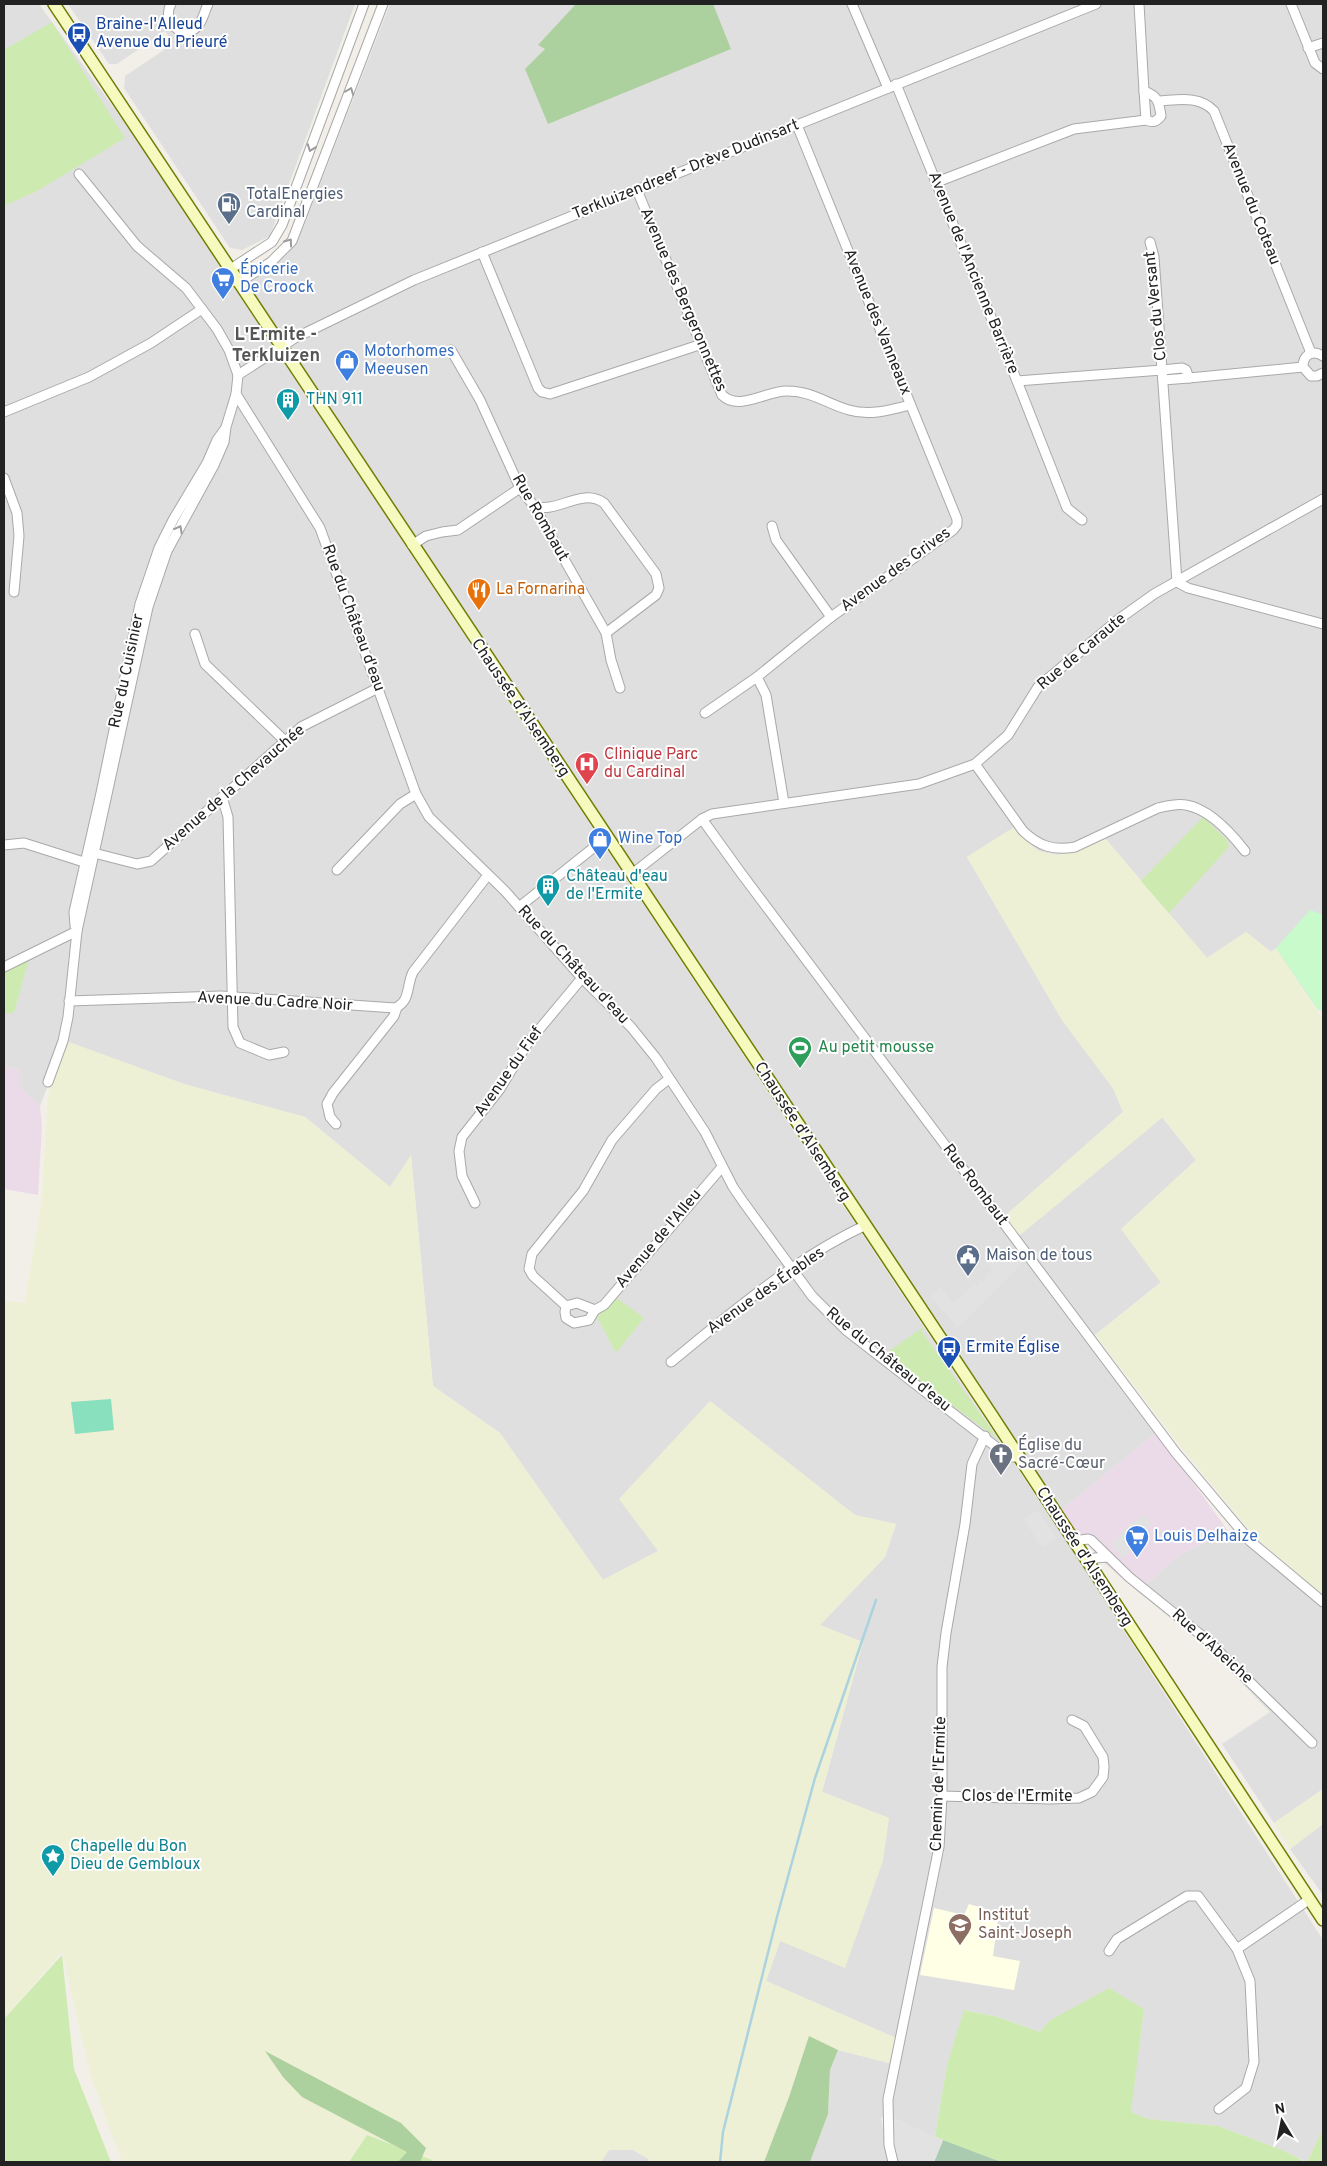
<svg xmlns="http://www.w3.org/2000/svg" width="1327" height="2166" font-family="Overpass,sans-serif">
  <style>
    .residential { fill: #e0dfdf }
    .industrial { fill: #ebdbe8 }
    .education { fill: #ffffe5 }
    .farmland { fill: #eef0d5 }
    .grass { fill: #cdebb0 }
    .forest { fill: #add19e }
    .cemetery { fill: #aacbaf }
    .park { fill: #c8facc }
    .pitch { fill: #88e0be }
    .parking { fill: #e2e2e2 }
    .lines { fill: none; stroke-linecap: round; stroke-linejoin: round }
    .stream { stroke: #aad3df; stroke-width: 2.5 }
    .minor-casing { stroke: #a9a9a9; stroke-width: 11 }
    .secondary-casing { stroke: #707d05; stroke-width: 14 }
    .minor { stroke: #fff; stroke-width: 9 }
    .secondary { stroke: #f7fabf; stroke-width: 11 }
    .oneway { stroke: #9c9c9c }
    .labels { text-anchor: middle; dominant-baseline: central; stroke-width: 4; stroke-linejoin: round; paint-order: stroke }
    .transit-label { font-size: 16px; fill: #164399; stroke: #fff; text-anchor: start }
    .street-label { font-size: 16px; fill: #222; stroke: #fff }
    .service-label { font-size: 16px; fill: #4e5e75; stroke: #fff; text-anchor: start }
    .shop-label { font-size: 16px; fill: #366cbe; stroke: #fff; text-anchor: start }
    .culture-label { font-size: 16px; fill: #0d838f; stroke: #fff; text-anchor: start }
    .food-label { font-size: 16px; fill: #c56008; stroke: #fff; text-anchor: start }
    .health-label { font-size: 16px; fill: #be3a42; stroke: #fff; text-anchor: start }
    .leisure-label { font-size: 16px; fill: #27864d; stroke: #fff; text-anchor: start }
    .worship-label { font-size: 16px; fill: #5b616d; stroke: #fff; text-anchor: start }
    .education-label { font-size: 16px; fill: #785e54; stroke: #fff; text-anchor: start }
    .neighbourhood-label { font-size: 18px; font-weight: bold; fill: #555; stroke: #fff }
  </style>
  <rect width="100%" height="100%" fill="#f2efe9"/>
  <g class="residential">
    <path d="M4 4H39L129 129 1083 1567 1323 1940V2129L1307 2162 1282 2150 1218 2126 1148 2119 1130 2112 1144 2009 1050 2021 1040 2032 998 2017 965 2010 947 2065 935 2137 893 2118 881 2117 889 2162H810L828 2114 830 2070 838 2050 889 2063 896 2038 766 1981 780 1941 889 1818 822 1792 863 1642 819 1626 885 1557 896 1524 855 1515 710 1401 658 1551 603 1580 500 1433 433 1386 411 1156 390 1187 305 1117 184 1084 65 1041 40 1106 20 1087V1070L4 1066V1013H14L30 950 4 961Z"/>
    <path d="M68 4H355L270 236 242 250 230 248 124 88 125 76 173 44 165 31 117 64H109Z"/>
    <path d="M390 4H1323V1011L1318 1010 1276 949 1271 952 1246 932 1207 958 1105 839 1076 852 1057 855 1038 851 1013 828 967 857 1062 1020 1113 1088 1123 1112 1005 1216 1018 1235 1162 1117 1196 1160 1122 1229 1161 1282 1095 1335 1157 1432 1060 1511 805 1126 785 1092 616 845 334 413 250 289 249 283 252 278 287 254 298 241Z"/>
    <path d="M1228 1531 1323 1596V1789L1274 1823 1222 1744 1270 1712 1208 1648 1138 1592 1179 1555Z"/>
    <path d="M1323 1824V1895L1290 1849Z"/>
    <path d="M609 2150H633L649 2159 648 2162H601Z"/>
  </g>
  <g class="industrial">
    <path d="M4 1066 20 1070V1087L40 1106 42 1126 38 1195 4 1189Z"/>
    <path d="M1157 1432 1228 1531 1179 1555 1138 1592 1100 1559 1060 1511Z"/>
  </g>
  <path class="education" d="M969 1904 999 1913 993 1956 1020 1961 1014 1990 920 1975 934 1908 964 1915Z"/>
  <g class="farmland">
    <path d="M1013 828 1038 851 1057 855 1076 852 1105 838 1207 958 1246 932 1271 952 1276 948 1323 1020V1595L1254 1536 1182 1448 1095 1335 1161 1283 1121 1229 1196 1160 1163 1117 1019 1236 1005 1216 1123 1112 1113 1088 1062 1020 967 857Z"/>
    <path d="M66 1041 184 1084 305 1117 390 1187 411 1155 433 1386 500 1433 603 1580 658 1551 619 1499 710 1401 855 1515 896 1524 885 1557 820 1625 863 1642 822 1792 889 1818 883 1861 845 1968 780 1941 766 1981 896 2038 889 2063 838 2050 809 2037 789 2097 764 2162H648L649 2159 633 2150H609L601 2162H434L367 2135 349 2162H122L90 2074 62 1952 4 2019V1301L25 1303 42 1198 48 1096 50 1083Z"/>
    <path d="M1323 1789V1824L1290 1849 1274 1823Z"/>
  </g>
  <g class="grass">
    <path d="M52 22 125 138 37 191 4 206V50Z"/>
    <path d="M1203 817 1227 840 1229 847 1169 913 1141 881Z"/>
    <path d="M29 959 14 1013H4V969Z"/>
    <path d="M615 1297 644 1318 616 1353 597 1317Z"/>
    <path d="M923 1327 922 1332 998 1439 884 1355Z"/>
    <path d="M62 1955 74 2069 111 2162H4V2019Z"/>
    <path d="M1109 1988 1144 2009 1131 2112 1148 2119 1218 2126 1282 2150 1306 2162H1001L935 2137 947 2065 964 2010 998 2017 1040 2032 1049 2021Z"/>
    <path d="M1323 2129V2162H1307Z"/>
    <path d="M367 2135 432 2160 434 2162H349Z"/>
  </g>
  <g class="forest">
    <path d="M576 4H713L731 49 548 124 525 69 545 49 538 45Z"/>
    <path d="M809 2036 838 2050 830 2070 828 2114 810 2162H764L789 2097Z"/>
    <path d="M265 2051 401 2123 426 2148 420 2162H398L407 2152 302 2097 283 2077Z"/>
  </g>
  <path class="cemetery" d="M943 2140 1001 2162H934Z"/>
  <path class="park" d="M1310 910 1323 915V1011L1318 1010 1276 948Z"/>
  <path class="pitch" d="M111 1399 114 1430 75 1434 71 1402Z"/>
  <g class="parking">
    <path d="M993 1254 1023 1262 958 1328 931 1297 941 1287 953 1302H956L974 1283 977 1286 979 1283 977 1281 979 1278 983 1282 986 1279 984 1277 992 1269 985 1262Z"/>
    <path d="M1038 1510 1057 1538 1042 1548 1023 1518Z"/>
    <path d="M1143 1515 1151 1523 1142 1538 1123 1559 1111 1544 1130 1524Z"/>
    <path d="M893 2118 943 2140 934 2162H898L895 2146Z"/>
  </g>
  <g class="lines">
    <path class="stream" d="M720 2162 723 2132 777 1917 815 1778 876 1600"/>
    <g class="minor-casing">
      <g id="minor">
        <path d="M171 4C161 21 183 42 198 26 203 20 205 10 208 4"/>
        <path d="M852 4 888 88"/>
        <path d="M1139 4 1144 91"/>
        <path d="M1291 4 1315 63 1323 69"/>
        <path d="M1308 48 1323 43"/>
        <path d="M896 84 1017 381 1162 370 1177 582 1188 588 1323 624"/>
        <path d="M1144 91C1158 96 1159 102 1161 116 1156 122 1153 123 1146 120Z"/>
        <path d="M1159 101C1178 100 1199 95 1214 111L1311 353"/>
        <path d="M937 182 1074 129 1146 120"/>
        <path d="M637 190 722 395C739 412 767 390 788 391 811 391 828 404 849 410 869 416 891 410 910 405"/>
        <path d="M1150 242 1154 257 1162 370 1182 368 1186 370 1189 378 1163 380"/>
        <path d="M482 252 538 388 542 392 550 394 702 344"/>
        <path d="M229 270 272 242 282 225 364 4"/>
        <path d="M238 283 271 262 292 241 383 4"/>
        <path d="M451 350 480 400 520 488 534 506 606 633 611 660 620 688"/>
        <path d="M1323 356C1312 349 1303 355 1303 367L1311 376H1317L1323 373"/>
        <path d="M238 375 295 338 414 280 1096 4"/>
        <path d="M1189 378 1303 367"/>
        <path d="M1017 381 1067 508 1082 520"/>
        <path d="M236 394 320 528 416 794 429 817 505 891 582 978 631 1027 656 1058 705 1132 733 1187 744 1203 812 1296 847 1331 1004 1453 1012 1457H1019"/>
        <path d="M4 412 89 377 151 343 202 309"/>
        <path d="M4 478 17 513 19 536 14 592"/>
        <path d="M534 506C558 514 581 487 604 503L656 574 659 588 656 595 606 633"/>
        <path d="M772 526 776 540 831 617"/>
        <path d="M412 545 426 536 442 532 458 530 520 488"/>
        <path d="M195 634 205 664 284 740"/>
        <path d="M705 713 757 677"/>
        <path d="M975 764 1023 831C1039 846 1053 851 1075 847L1158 808C1167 806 1177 803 1186 805 1209 809 1231 833 1245 851"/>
        <path d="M222 797 228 817 233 1027 240 1043 269 1055 284 1052"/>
        <path d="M784 803 766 695 757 677 831 617 953 530 957 525V519L797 125"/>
        <path d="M702 819 741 873 1176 1453 1250 1541 1323 1602"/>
        <path d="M4 845 24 843 90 864"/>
        <path d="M90 852 137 864 151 861 301 727 378 688"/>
        <path d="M337 870 400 804 416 794"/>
        <path d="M632 874 702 819 712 814 919 784 975 764 1008 735 1038 687 1119 619 1154 594 1323 499"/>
        <path d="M519 907 607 837"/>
        <path d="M75 926 74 912 101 793 140 604 159 548 173 520 207 463 217 440 225 429"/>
        <path d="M4 967 77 931"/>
        <path d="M69 1001 221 996 395 1008C411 1001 406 986 413 972L488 875"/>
        <path d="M48 1082 63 1041 68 1017 77 931 148 607 167 551 214 465 224 442 226 427 236 394 238 375 229 350 217 329 186 288 137 246 79 174"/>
        <path d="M336 1124 330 1117 327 1104 333 1093 394 1016 397 1007"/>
        <path d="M475 1203 462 1176 459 1151 462 1137 500 1089 527 1044 582 978"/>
        <path d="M566 1306 533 1276 529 1269 532 1254 583 1191 612 1140 656 1089 669 1079"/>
        <path d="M566 1306 565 1312 566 1318 574 1323 589 1320 595 1310 604 1305 722 1167"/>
        <path d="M566 1306 577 1303 595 1310"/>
        <path d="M671 1362C731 1313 794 1259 864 1226"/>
        <path d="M1073 1541 1088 1539 1091 1540 1129 1577 1206 1639 1312 1743"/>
        <path d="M1088 1563 1095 1558 1108 1557"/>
        <path d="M942 1796 1049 1799 1079 1798 1092 1792 1103 1777 1104 1767 1103 1757 1084 1726 1072 1720"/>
        <path d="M1237 1949 1310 1899"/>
        <path d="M1109 1951 1117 1939 1187 1896H1198L1237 1949 1250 1981 1254 2062 1246 2088 1219 2109"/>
        <path d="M893 2162 889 2145 888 2099 939 1847 942 1796V1667L946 1633 965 1524 972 1464 985 1436"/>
      </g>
    </g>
    <g class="secondary-casing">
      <path id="secondary" d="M54 4 991 1414 1323 1920"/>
    </g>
    <use href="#minor" class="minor"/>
    <use href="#secondary" class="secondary"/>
  </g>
  <defs><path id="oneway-chevron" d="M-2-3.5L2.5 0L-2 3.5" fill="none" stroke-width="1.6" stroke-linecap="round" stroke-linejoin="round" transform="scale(1.25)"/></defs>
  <g class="oneway">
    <use href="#oneway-chevron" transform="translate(350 91) rotate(-69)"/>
    <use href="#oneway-chevron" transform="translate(311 148) rotate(110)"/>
    <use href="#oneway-chevron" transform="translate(289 242) rotate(-54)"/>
    <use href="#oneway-chevron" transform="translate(179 529) rotate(-61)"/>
  </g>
  <defs>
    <g id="bus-pin" transform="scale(1.25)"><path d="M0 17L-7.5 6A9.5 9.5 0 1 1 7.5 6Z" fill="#1a4fb4" stroke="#fff"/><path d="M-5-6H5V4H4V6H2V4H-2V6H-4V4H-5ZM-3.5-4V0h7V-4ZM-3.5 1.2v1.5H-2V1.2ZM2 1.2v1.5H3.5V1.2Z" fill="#fff"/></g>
    <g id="fuel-pin" transform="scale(1.25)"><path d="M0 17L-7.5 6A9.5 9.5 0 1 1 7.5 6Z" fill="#5c6f8a" stroke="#fff"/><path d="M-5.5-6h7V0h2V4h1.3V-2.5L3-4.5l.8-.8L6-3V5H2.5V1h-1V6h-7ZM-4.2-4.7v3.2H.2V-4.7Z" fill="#fff"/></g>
    <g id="supermarket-pin" transform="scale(1.25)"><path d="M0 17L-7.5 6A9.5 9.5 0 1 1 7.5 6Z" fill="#3f7fe0" stroke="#fff"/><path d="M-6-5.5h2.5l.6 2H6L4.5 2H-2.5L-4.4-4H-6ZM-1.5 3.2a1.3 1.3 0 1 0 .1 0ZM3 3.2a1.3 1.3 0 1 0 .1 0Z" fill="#fff"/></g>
    <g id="shop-pin" transform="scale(1.25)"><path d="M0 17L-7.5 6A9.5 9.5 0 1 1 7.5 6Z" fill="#3f7fe0" stroke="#fff"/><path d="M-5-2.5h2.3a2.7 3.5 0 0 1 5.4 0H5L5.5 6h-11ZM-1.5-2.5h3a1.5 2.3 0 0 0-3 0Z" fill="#fff"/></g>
    <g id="building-pin" transform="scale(1.25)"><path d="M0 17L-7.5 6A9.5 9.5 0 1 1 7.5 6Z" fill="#0f9aa8" stroke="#fff"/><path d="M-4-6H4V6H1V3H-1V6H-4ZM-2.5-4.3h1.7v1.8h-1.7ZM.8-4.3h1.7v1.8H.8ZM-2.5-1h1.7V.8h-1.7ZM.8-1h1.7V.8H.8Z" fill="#fff"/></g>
    <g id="restaurant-pin" transform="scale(1.25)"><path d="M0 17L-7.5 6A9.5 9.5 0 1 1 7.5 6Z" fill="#e8710a" stroke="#fff"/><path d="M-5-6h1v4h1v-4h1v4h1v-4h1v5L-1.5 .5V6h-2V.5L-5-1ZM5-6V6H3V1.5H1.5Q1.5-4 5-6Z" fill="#fff"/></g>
    <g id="hospital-pin" transform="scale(1.25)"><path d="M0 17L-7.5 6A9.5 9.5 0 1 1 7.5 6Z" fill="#e0444e" stroke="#fff"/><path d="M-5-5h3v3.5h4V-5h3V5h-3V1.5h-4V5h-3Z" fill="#fff"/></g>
    <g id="stadium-pin" transform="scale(1.25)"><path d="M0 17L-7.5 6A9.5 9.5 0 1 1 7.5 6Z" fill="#2e9e5b" stroke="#fff"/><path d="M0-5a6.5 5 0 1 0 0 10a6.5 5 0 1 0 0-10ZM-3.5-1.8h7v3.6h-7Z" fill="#fff"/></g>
    <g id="civic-pin" transform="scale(1.25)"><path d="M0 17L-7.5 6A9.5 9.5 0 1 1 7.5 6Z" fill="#5c6f8a" stroke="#fff"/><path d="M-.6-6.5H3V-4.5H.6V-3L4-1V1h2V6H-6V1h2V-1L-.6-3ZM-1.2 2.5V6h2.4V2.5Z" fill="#fff"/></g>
    <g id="church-pin" transform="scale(1.25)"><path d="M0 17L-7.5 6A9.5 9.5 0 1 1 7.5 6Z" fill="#6b7280" stroke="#fff"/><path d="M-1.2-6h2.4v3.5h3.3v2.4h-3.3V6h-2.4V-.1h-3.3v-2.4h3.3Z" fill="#fff"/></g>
    <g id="sight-pin" transform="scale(1.25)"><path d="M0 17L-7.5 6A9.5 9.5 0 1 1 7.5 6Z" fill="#0f9aa8" stroke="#fff"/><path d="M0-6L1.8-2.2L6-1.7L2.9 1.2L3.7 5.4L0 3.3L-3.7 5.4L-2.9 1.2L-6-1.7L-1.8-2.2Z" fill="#fff"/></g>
    <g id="school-pin" transform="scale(1.25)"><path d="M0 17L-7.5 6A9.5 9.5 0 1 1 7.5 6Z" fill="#8d6e63" stroke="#fff"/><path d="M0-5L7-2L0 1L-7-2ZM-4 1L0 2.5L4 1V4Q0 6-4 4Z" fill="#fff"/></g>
  </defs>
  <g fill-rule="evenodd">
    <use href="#bus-pin" x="79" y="34"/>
    <use href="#fuel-pin" x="229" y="204"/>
    <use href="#supermarket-pin" x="223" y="279"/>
    <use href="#shop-pin" x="347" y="361"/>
    <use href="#building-pin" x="288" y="400"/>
    <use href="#restaurant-pin" x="479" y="590"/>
    <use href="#hospital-pin" x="587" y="764"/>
    <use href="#shop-pin" x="600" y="839"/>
    <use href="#building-pin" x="548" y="886"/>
    <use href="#stadium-pin" x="800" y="1048"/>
    <use href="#civic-pin" x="968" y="1256"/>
    <use href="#bus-pin" x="949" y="1348"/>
    <use href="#church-pin" x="1001" y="1455"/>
    <use href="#supermarket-pin" x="1137" y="1537"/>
    <use href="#sight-pin" x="53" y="1856"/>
    <use href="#school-pin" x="960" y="1925"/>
  </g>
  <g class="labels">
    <g class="transit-label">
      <text x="96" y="25">Braine-l'Alleud<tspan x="96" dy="18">Avenue du Prieuré</tspan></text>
      <text x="966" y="1348">Ermite Église</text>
    </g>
    <g class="street-label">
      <text transform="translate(686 170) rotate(-22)">Terkluizendreef - Drève Dudinsart</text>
      <text transform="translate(1251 204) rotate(68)">Avenue du Coteau</text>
      <text transform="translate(973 273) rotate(68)">Avenue de l'Ancienne Barrière</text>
      <text transform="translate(683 300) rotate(67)">Avenue des Bergeronnettes</text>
      <text transform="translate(1156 306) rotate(-96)">Clos du Versant</text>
      <text transform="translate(877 322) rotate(68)">Avenue des Vanneaux</text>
      <text transform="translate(540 518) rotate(60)">Rue Rombaut</text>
      <text transform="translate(896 570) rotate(-36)">Avenue des Grives</text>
      <text transform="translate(353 618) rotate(70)">Rue du Château d'eau</text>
      <text transform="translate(1082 652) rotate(-40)">Rue de Caraute</text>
      <text transform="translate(127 671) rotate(-78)">Rue du Cuisinier</text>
      <text transform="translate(520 708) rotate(56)">Chaussée d'Alsemberg</text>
      <text transform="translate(234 788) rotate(-41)">Avenue de la Chevauchée</text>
      <text transform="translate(573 965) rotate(47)">Rue du Château d'eau</text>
      <text transform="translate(275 1002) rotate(3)">Avenue du Cadre Noir</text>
      <text transform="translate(509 1072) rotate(-55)">Avenue du Fief</text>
      <text transform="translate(802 1132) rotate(57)">Chaussée d'Alsemberg</text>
      <text transform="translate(975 1185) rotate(53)">Rue Rombaut</text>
      <text transform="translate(659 1239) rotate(-50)">Avenue de l'Alleu</text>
      <text transform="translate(766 1291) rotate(-35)">Avenue des Érables</text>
      <text transform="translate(888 1360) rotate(39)">Rue du Château d'eau</text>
      <text transform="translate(1084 1557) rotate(57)">Chaussée d'Alsemberg</text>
      <text transform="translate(1212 1647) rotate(42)">Rue d'Abeiche</text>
      <text transform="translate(939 1784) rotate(-88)">Chemin de l'Ermite</text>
      <text x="1017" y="1797">Clos de l'Ermite</text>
    </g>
    <g class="service-label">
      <text x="246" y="195">TotalEnergies<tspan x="246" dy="18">Cardinal</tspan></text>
      <text x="986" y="1256">Maison de tous</text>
    </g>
    <g class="shop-label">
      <text x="240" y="270">Épicerie<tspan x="240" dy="18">De Croock</tspan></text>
      <text x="364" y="352">Motorhomes<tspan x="364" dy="18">Meeusen</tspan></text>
      <text x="618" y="839">Wine Top</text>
      <text x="1154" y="1537">Louis Delhaize</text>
    </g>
    <g class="culture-label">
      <text x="306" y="400">THN 911</text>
      <text x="566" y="877">Château d'eau<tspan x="566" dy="18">de l'Ermite</tspan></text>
      <text x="70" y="1847">Chapelle du Bon<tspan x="70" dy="18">Dieu de Gembloux</tspan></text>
    </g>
    <g class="food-label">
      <text x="496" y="590">La Fornarina</text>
    </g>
    <g class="health-label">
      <text x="604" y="755">Clinique Parc<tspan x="604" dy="18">du Cardinal</tspan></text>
    </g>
    <g class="leisure-label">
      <text x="818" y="1048">Au petit mousse</text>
    </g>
    <g class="worship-label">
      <text x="1018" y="1446">Église du<tspan x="1018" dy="18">Sacré-Cœur</tspan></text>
    </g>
    <g class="education-label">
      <text x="978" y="1916">Institut<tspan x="978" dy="18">Saint-Joseph</tspan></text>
    </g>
    <g class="neighbourhood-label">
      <text x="276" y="335">L'Ermite -<tspan x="276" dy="21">Terkluizen</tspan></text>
    </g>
  </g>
  <rect width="1327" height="2166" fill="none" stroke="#222222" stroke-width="10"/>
  <g transform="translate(1282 2121) rotate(350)" stroke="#ffffff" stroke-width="4" paint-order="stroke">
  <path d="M0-4L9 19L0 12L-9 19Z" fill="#222222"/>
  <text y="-8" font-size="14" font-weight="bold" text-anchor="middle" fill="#222222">N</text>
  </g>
</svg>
